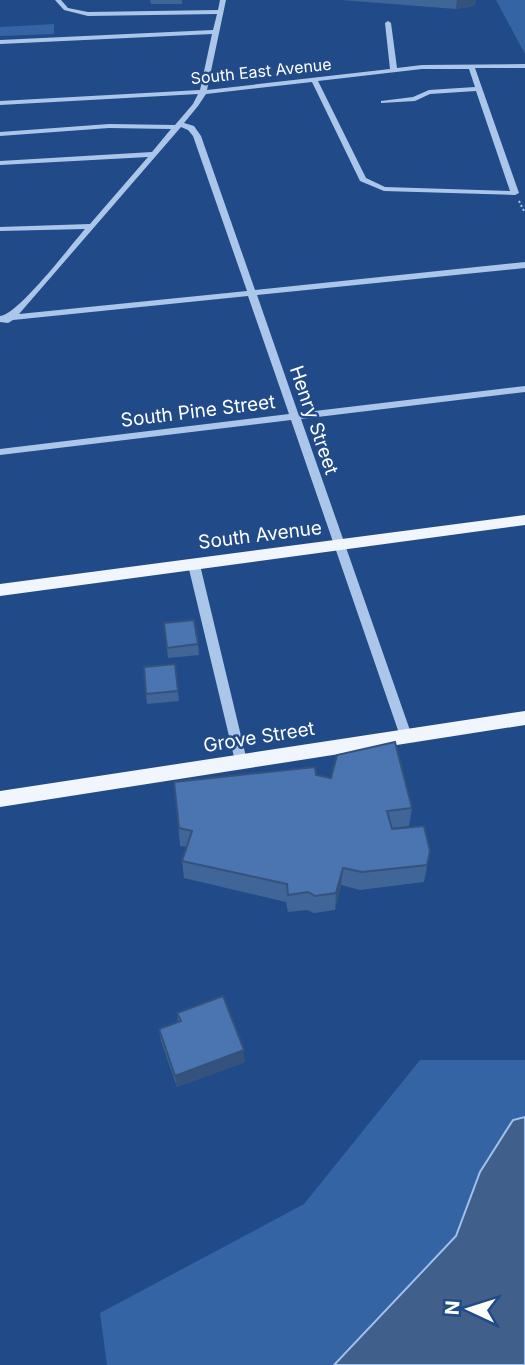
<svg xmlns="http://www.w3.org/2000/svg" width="525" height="1365" font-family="Inter,sans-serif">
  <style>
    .green { fill: #3564a5 }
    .water { fill: #415f8b; stroke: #9fc1eb; stroke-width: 2 }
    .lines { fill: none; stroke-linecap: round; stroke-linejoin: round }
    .path { stroke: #acc6ea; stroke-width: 2; stroke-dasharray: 2 2.5; stroke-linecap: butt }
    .minor { fill: #acc6ea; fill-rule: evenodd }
    .major { fill: #f0f5fe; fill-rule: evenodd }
    .wall { fill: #406597 }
    .shaded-wall { fill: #34527b }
    .building { fill: #4a75b0; stroke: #34527b; stroke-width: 2 }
    .labels { text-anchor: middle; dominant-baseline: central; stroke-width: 5; stroke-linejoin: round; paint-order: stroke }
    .far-street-label { font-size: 16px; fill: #fff; stroke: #214b88 }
    .street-label { font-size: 19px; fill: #fff; stroke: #214b88 }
  </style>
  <rect width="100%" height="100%" fill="#214b88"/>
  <g class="green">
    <path d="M496 0H525V54Z"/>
    <path d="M54 24V34L0 36V27Z"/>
    <path d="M420 1060H525V1117L513 1120 480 1171 456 1236 334 1365H107L100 1313 304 1204Z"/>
  </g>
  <path class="water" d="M525 1117V1365H334L456 1236 480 1172 513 1120Z"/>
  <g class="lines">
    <path class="path" d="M519 201 525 213"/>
    <g class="minor">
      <path d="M55 0H61L68 8 88 12 218 10 220 0H226L207 90 390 69 385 23 388 21 391 23 397 68 422 65 525 64V68H475L519 193 515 195 384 191 360 181 312 82 206 94 198 106 184 123 194 126 201 136 255 290 525 262V268L257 295 298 413 525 386V392L301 419 412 736 411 740H401L400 736 291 420 0 455V449L289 414 248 296 13 320 8 323 0 322V316C18 315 71 245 85 229L0 231V227L90 224 148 157 0 165V161L152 152 171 129 109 128 0 136V132L109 124 175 125 193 104 198 94 0 105V101L200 90 212 34 0 44V40L213 30 217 14 88 16 64 10ZM422 69H469L475 87 429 90 413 97 381 101V103L415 101 430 94 476 91 510 191 385 187 366 178 318 81ZM181 127 188 130 193 136 247 291 19 314Z"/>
      <path d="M194 561 200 565 247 761 246 765H236L235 761 188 565Z"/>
    </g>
    <g class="major">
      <path d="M525 515V525L0 596V584Z"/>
      <path d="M525 711V725L0 807V791Z"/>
    </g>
  </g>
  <g class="wall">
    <path d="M150 0H182V4H151Z"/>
    <path d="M341 0H476L474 6 456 9Z"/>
    <path d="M164 623 198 644 199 655 168 658Z"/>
    <path d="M175 664 179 701 147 704 146 694Z"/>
    <path d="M316 775 412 808 409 826 392 828V829L430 851 424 882 360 890 341 885 335 910 314 913 307 910 288 912 286 902 184 878 182 861 187 847 180 846 174 782Z"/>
    <path d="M177 1013 245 1062 177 1087 161 1041 159 1029 178 1022Z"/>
  </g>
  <g class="shaded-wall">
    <path d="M457 0H476L474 6 456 9Z"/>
    <path d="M343 868 341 885 335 910 336 893Z"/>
    <path d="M244 1050 245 1062 177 1087 175 1076Z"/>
  </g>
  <g class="building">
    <path d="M194 620 198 644 167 648 164 623Z"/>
    <path d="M175 664 178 691 146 694 144 667Z"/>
    <path d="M395 742 412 808 387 811 392 829 424 826 430 851 427 865 362 872 343 868 336 893 315 896 308 892 288 895 287 884 182 861 192 831 179 828 174 782 315 767 316 775 331 778 337 755Z"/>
    <path d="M223 996 244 1050 175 1076 159 1029 181 1021 177 1013Z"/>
  </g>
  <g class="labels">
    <g class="far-street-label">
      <text transform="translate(261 71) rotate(-6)">South East Avenue</text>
    </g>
    <g class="street-label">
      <text transform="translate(198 411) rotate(-7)">South Pine Street</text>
      <text transform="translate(314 420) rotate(71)">Henry Street</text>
      <text transform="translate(260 535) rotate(-7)">South Avenue</text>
      <text transform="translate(259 737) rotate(-9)">Grove Street</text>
    </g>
  </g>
  <g transform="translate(469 1309) rotate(274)" stroke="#214b88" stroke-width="5" paint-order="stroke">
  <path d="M0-5L12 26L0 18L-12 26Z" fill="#ffffff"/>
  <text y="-10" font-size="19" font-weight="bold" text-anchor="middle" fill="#ffffff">N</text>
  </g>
</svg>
